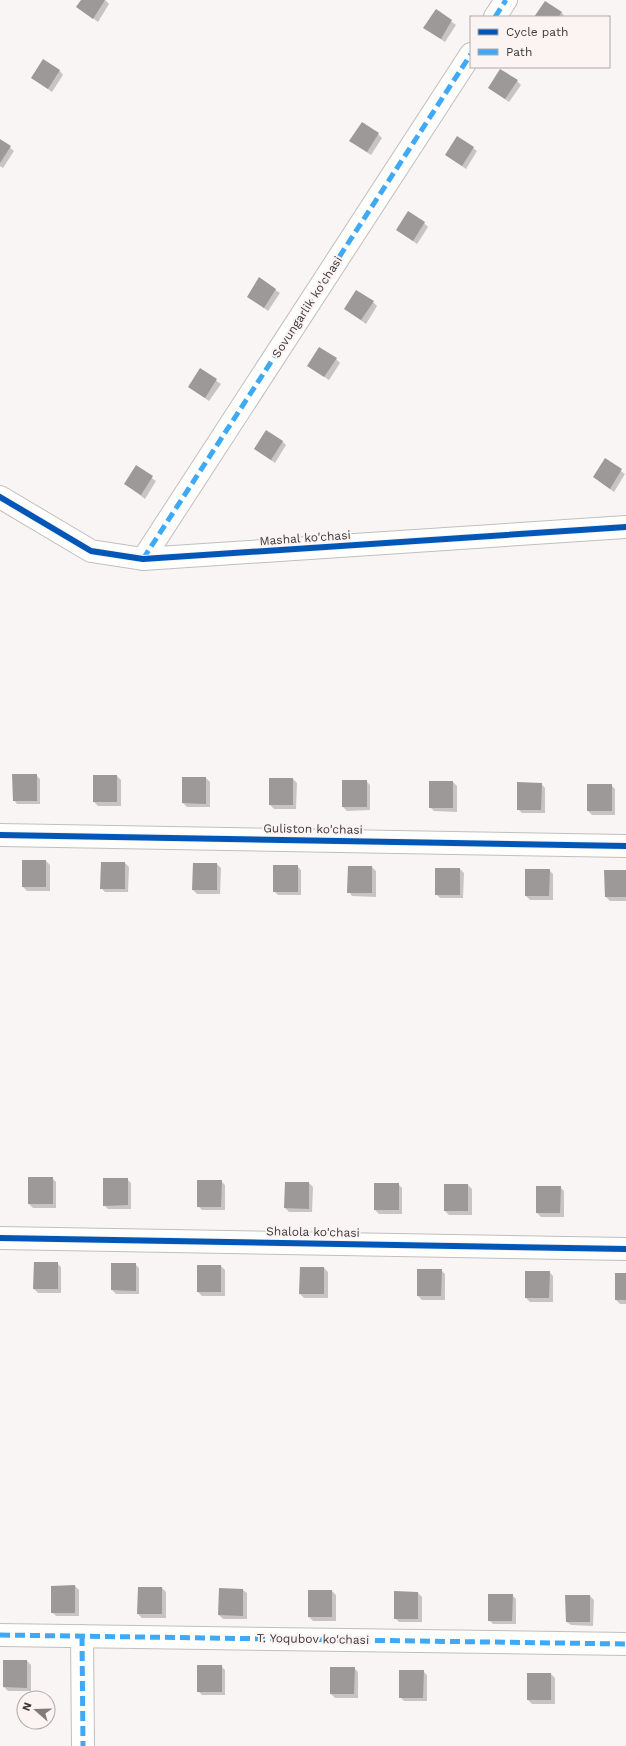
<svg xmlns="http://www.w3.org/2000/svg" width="626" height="1746" font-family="'Work Sans',sans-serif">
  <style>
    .shadow { fill: #0003 }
    .building { fill: #9c9998 }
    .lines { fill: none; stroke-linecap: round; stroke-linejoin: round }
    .minor-casing { stroke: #c1bfbe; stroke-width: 24 }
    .minor { stroke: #fefefd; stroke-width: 22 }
    .quiet { stroke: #3fa9f5; stroke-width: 5; stroke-dasharray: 10 5; stroke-linecap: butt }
    .cycleway-casing { stroke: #fbf4f2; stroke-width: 8 }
    .cycleway { stroke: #0057b8; stroke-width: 6 }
    .labels { text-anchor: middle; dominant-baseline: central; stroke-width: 4; stroke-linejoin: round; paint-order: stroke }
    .street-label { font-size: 12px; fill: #3d3a39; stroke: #fbf4f2 }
  </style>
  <rect width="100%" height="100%" fill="#f9f5f4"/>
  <g class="shadow">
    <path d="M83 0H105L109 4 98 22 78 7Z"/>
    <path d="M436 10 456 25 445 42 424 28Z"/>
    <path d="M561 12 565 17H535Z"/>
    <path d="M60 71 63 75 52 92 32 78Z"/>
    <path d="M517 81 521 85 509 102 489 88Z"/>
    <path d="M378 134 382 138 371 155 350 141Z"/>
    <path d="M0 140 14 151 3 168 0 166Z"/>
    <path d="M473 148 477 151 466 169 446 155Z"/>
    <path d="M424 223 428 227 417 244 397 230Z"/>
    <path d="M259 279 280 293 268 311 248 296Z"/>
    <path d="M373 302 377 306 366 324 345 309Z"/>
    <path d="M336 359 340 363 329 380 308 366Z"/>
    <path d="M200 369 221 384 209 401 189 387Z"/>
    <path d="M282 441 286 445 275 463 255 449Z"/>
    <path d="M605 460 625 474 614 492 594 477Z"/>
    <path d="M136 467 156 481 145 499 125 484Z"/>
    <path d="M36 775 40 779V804H17L14 800Z"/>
    <path d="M117 776 121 780V806H98L94 802Z"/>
    <path d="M183 778H206L210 782V807H187L183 803Z"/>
    <path d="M293 779 297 783 296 809H274L270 805Z"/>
    <path d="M366 781 370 785V810L347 811 343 807Z"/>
    <path d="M453 782 457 786V812L434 811 430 807Z"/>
    <path d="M541 784 545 788V813H522L518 809Z"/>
    <path d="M611 785 615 789V815H592L588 811Z"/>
    <path d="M23 861H46L50 865V891H27L23 887Z"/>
    <path d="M125 863 129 867 128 892H105L101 888Z"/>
    <path d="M217 864 221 868 220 894H197L193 890Z"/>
    <path d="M297 866 301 870V895H278L274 891Z"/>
    <path d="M372 867 376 871V897L352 896 349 892Z"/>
    <path d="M460 869 464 873 463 898H440L436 894Z"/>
    <path d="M549 870 553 874V900H530L526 896Z"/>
    <path d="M626 871V901H610L606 897Z"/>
    <path d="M52 1178 56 1182V1208H33L29 1204Z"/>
    <path d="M127 1179 131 1183V1209H108L104 1205Z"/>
    <path d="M221 1181 225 1185V1210H202L198 1206Z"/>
    <path d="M286 1183H309L313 1187 312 1212H289L285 1208Z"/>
    <path d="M398 1184 402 1188V1214H379L375 1210Z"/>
    <path d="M468 1185 472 1189V1215H449L445 1211Z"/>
    <path d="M560 1187 564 1191V1217H541L537 1213Z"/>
    <path d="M57 1263 61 1267V1293H38L34 1289Z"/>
    <path d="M135 1264 139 1268V1294H116L112 1290Z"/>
    <path d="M221 1266 225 1270V1296H202L198 1292Z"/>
    <path d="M324 1268 328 1272V1298H304L300 1294Z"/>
    <path d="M441 1270 445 1274V1300H422L418 1296Z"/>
    <path d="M549 1272 553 1276V1302H530L526 1298Z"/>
    <path d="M626 1274V1304H620L616 1300Z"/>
    <path d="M75 1586 79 1590V1616H56L52 1612Z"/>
    <path d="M162 1588 166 1592V1618H142L138 1614Z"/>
    <path d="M243 1590 247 1593V1619H223L219 1615Z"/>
    <path d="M332 1591 336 1595V1621H313L309 1617Z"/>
    <path d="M418 1593 422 1597V1622H399L395 1618Z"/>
    <path d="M512 1595 516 1599V1624H493L489 1620Z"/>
    <path d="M590 1596 594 1600 593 1626 571 1625 567 1622Z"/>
    <path d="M4 1661H27L31 1665V1691H8L4 1687Z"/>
    <path d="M221 1666 225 1670V1695H202L198 1691Z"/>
    <path d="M354 1668 358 1672V1698H335L331 1694Z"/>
    <path d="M423 1671 427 1675V1701H404L400 1697Z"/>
    <path d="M551 1674 555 1678V1704H532L528 1700Z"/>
  </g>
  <g class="building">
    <path d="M81 0H105L93 19 76 7Z"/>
    <path d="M545 1 562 12 558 17H534Z"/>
    <path d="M436 9 452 20 441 39 423 28Z"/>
    <path d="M43 59 60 70 48 89 31 78Z"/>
    <path d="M500 69 518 80 505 99 488 88Z"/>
    <path d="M362 122 379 133 367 152 349 141Z"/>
    <path d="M457 136 474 147 462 166 445 155Z"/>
    <path d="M0 139 11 146 0 163Z"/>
    <path d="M408 211 425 222 413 241 396 230Z"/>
    <path d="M259 277 276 289 264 308 247 297Z"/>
    <path d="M356 290 374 301 361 320 344 309Z"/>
    <path d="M319 347 337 358 324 377 307 366Z"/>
    <path d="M200 368 217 379 205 398 188 387Z"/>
    <path d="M266 430 283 441 271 460 254 449Z"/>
    <path d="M605 458 622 469 610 489 593 477Z"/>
    <path d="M136 465 153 476 141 495 124 484Z"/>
    <path d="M12 774H37V801H13Z"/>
    <rect x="93" y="775" width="24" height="27"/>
    <path d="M182 777H206V804L182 803Z"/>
    <rect x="269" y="778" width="24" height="27"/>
    <rect x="342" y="780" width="25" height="27"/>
    <rect x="429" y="781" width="24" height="27"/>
    <path d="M517 782 542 783 541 810H517Z"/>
    <rect x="587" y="784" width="25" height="27"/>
    <rect x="22" y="860" width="24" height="27"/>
    <path d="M101 862H125V889H100Z"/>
    <path d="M193 863H217V890H192Z"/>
    <rect x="273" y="865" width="25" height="27"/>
    <path d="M348 866H372V893H347Z"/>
    <rect x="435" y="868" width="25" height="27"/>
    <path d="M525 869H550L549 896H525Z"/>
    <path d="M604 870H626V897H605Z"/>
    <rect x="28" y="1177" width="25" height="27"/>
    <path d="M103 1178H128V1205L103 1206Z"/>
    <path d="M197 1180H222L221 1207H197Z"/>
    <path d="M285 1182H309V1209L284 1208Z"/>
    <rect x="374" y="1183" width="25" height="27"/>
    <rect x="444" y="1184" width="24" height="27"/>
    <path d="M536 1186H561L560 1213H536Z"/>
    <path d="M34 1262H58V1289H33Z"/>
    <path d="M111 1263H136V1291L111 1290Z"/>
    <rect x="197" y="1265" width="24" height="27"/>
    <path d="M300 1267H324V1294H299Z"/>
    <path d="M417 1269H442L441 1296H417Z"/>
    <path d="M525 1271H550L549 1298H525Z"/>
    <rect x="615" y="1273" width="11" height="27"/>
    <path d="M75 1585V1613H51V1586Z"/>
    <path d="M138 1587H162V1614H137Z"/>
    <path d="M219 1588 243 1589V1616L218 1615Z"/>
    <rect x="308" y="1590" width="24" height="27"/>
    <path d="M394 1591 418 1592V1619H394Z"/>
    <path d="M488 1594H513L512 1621H488Z"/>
    <path d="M565 1595H590V1622H566Z"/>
    <path d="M3 1660H27V1688L3 1687Z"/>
    <rect x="197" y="1665" width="25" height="27"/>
    <path d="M330 1667H355L354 1694H330Z"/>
    <path d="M399 1670H424L423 1698H399Z"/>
    <rect x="527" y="1673" width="24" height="27"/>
  </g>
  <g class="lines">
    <g class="minor-casing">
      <g id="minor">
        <path d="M495 17 506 0"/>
        <path d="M0 497 91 551 143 559 626 527"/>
        <path d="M143 559 471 54"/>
        <path d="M0 835 626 846"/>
        <path d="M0 1238 626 1249"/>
        <path d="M0 1635 626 1644"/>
        <path d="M82 1636 83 1746"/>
      </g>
    </g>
    <use href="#minor" class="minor"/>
    <g class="quiet">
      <path d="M495 17 506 0"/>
      <path d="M143 559 471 54"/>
      <path d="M0 1635 626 1644"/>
      <path d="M82 1636 83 1746"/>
    </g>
    <g class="cycleway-casing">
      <g id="cycleway">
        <path d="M0 497 91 551 143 559 626 527"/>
        <path d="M0 835 626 846"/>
        <path d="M0 1238 626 1249"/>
      </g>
    </g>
    <use href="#cycleway" class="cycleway"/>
  </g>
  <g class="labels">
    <g class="street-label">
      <text transform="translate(307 307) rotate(-57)">Sovungarlik ko'chasi</text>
      <text transform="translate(305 538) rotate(-4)">Mashal ko'chasi</text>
      <text transform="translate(313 829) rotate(1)">Guliston ko'chasi</text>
      <text transform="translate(313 1232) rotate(1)">Shalola ko'chasi</text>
      <text transform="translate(313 1639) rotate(1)">T. Yoqubov ko'chasi</text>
    </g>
  </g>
  <rect x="470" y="16" width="140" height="52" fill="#fbf4f2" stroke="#afaaa8"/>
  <rect x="478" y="29" width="20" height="6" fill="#0057b8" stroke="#afaaa8"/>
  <text x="506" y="36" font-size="12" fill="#3d3a39">Cycle path</text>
  <rect x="478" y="49" width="20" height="6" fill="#3fa9f5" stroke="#afaaa8"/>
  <text x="506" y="56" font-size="12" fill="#3d3a39">Path</text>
  <g transform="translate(36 1710) rotate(290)"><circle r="19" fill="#fbf4f2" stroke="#afaaa8"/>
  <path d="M0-3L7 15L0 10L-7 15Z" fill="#7f7b7a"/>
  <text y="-6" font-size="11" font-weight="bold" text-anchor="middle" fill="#3d3a39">N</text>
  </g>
</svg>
